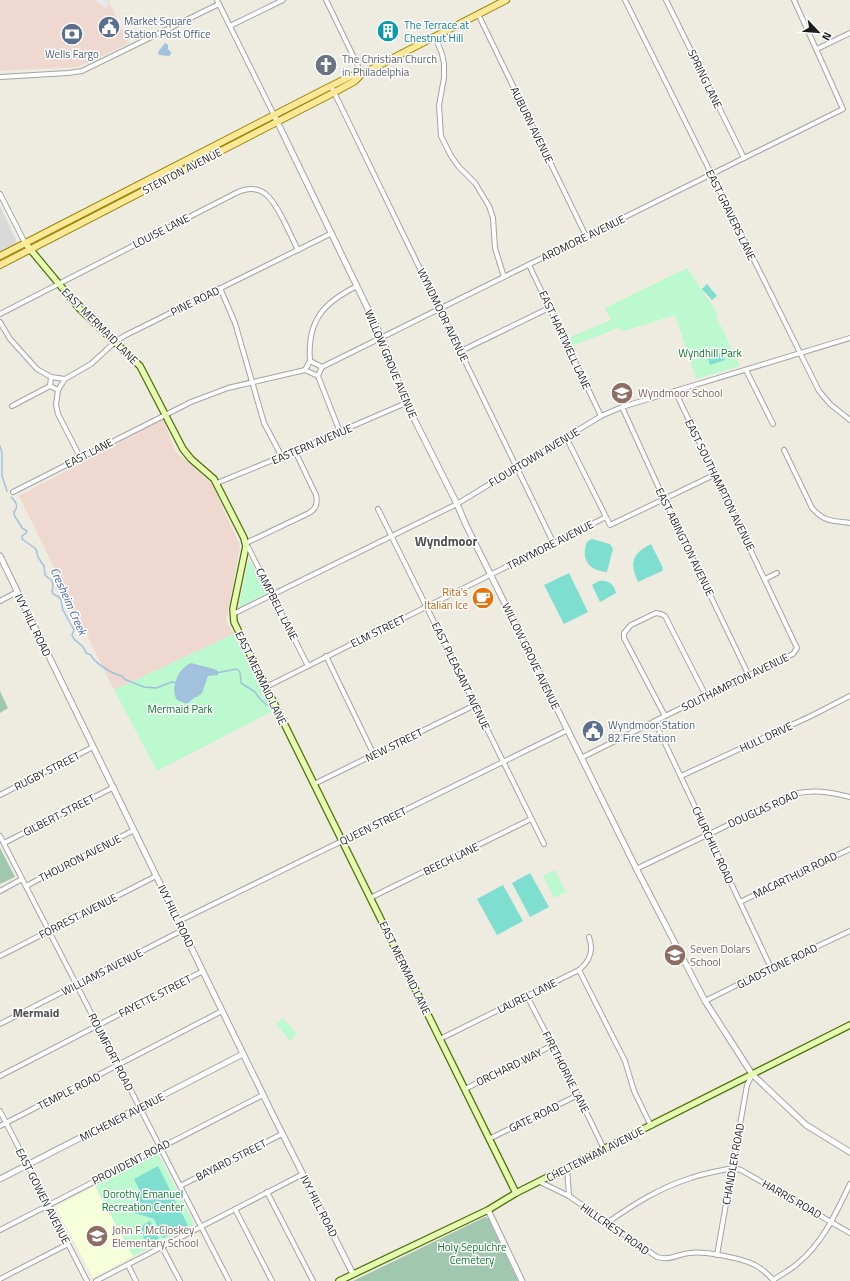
<svg xmlns="http://www.w3.org/2000/svg" width="850" height="1281" font-family="'Titillium Web',sans-serif">
  <style>
    .residential { fill: #dad9d9 }
    .commercial { fill: #efd8d0 }
    .education { fill: #f6ffd9 }
    .cemetery { fill: #a2c7b0 }
    .park { fill: #bcf9cf }
    .pitch { fill: #7edecf }
    .parking { fill: #e8e8e8 }
    .water { fill: #a1c1dc }
    .lines { fill: none; stroke-linecap: round; stroke-linejoin: round }
    .stream { stroke: #a1c1dc; stroke-width: 1.5 }
    .minor-casing { stroke: #a3a3a3; stroke-width: 6 }
    .tertiary-casing { stroke: #a3a3a3; stroke-width: 7 }
    .secondary-casing { stroke: #4d7204; stroke-width: 8 }
    .primary-casing { stroke: #948400; stroke-width: 8 }
    .minor { stroke: #fff; stroke-width: 4 }
    .tertiary { stroke: #fff; stroke-width: 5 }
    .secondary { stroke: #e6fab3; stroke-width: 5.5 }
    .primary { stroke: #fce897; stroke-width: 6 }
    .labels { text-anchor: middle; dominant-baseline: central; stroke-width: 3; stroke-linejoin: round; paint-order: stroke }
    .service-label { font-size: 11px; fill: #4e5e75; stroke: #fff; text-anchor: start }
    .culture-label { font-size: 11px; fill: #0d838f; stroke: #fff; text-anchor: start }
    .worship-label { font-size: 11px; fill: #5b616d; stroke: #fff; text-anchor: start }
    .street-label { font-size: 11px; fill: #1c1c1c; stroke: #fff }
    .park-label { font-size: 11px; fill: #0a7a2d; stroke: #fff }
    .education-label { font-size: 11px; fill: #785e54; stroke: #fff; text-anchor: start }
    .food-label { font-size: 11px; fill: #c56008; stroke: #fff; text-anchor: end }
    .water-label { font-size: 12px; font-style: italic; fill: #4863ac; stroke: #fff }
    .neighbourhood-label { font-size: 12px; font-weight: bold; fill: #4f4f4f; stroke: #fff }
    .quarter-label { font-size: 13px; font-weight: bold; fill: #4f4f4f; stroke: #fff }
  </style>
  <rect width="100%" height="100%" fill="#eeece1"/>
  <path class="residential" d="M0 206 16 240 15 244 0 252Z"/>
  <g class="commercial">
    <path d="M0 0H108L129 43 90 62 77 67 0 71Z"/>
    <path d="M163 419 176 452 212 484 240 546 226 622 234 634 114 690 19 496Z"/>
  </g>
  <path class="education" d="M95 1186 133 1256 93 1278 56 1207Z"/>
  <g class="cemetery">
    <path d="M0 691 8 708 0 713Z"/>
    <path d="M0 848 15 877 0 884Z"/>
    <path d="M485 1217 488 1218 518 1281H353Z"/>
  </g>
  <g class="park">
    <path d="M687 268 718 314 716 316 740 366 696 379 675 315 625 331 618 328 572 346 568 338 611 320 605 308Z"/>
    <path d="M250 561 267 593 240 607 239 605 248 562Z"/>
    <path d="M234 634 273 711 157 771 114 690Z"/>
    <path d="M555 870 566 892 554 898 543 876Z"/>
    <path d="M283 1018 297 1034 290 1041 276 1024Z"/>
    <path d="M158 1154 194 1224 133 1256 95 1186Z"/>
  </g>
  <g class="pitch">
    <path d="M707 284 717 296 712 300 702 289Z"/>
    <path d="M723 354 725 360 710 365 708 358Z"/>
    <path d="M592 539 610 544 613 549 607 572C593 571 583 564 585 549 586 543 587 541 592 539Z"/>
    <path d="M651 544 663 568 662 571 638 582C629 562 632 554 651 544Z"/>
    <path d="M569 573 588 612 564 624 544 585Z"/>
    <path d="M599 581C608 580 614 584 616 593L600 602 592 585Z"/>
    <path d="M530 873 549 907 530 917 512 883Z"/>
    <path d="M503 885 523 921 497 935 477 899Z"/>
    <path d="M158 1166 170 1190 176 1193 174 1199 188 1225 163 1238 154 1219 135 1213 133 1210 140 1191 134 1179Z"/>
    <path d="M150 1221 155 1229 143 1236 138 1228Z"/>
    <path d="M155 1230 159 1239 148 1245 143 1237Z"/>
  </g>
  <path class="parking" d="M95 0H107L109 6 105 8Z"/>
  <g class="water">
    <path d="M165 43 168 45V49L171 52V54L169 56 159 55 158 52Z"/>
    <path d="M191 663 214 669 218 671V675L208 676 202 693 197 697H195L187 704 177 700C170 687 178 669 191 663Z"/>
  </g>
  <g class="lines">
    <g class="stream">
      <path d="M0 446 2 453V476L7 491"/>
      <path d="M11 497C16 502 19 506 14 512 13 517 20 522 22 528L27 531V532L22 536V539L36 549 38 557 44 566 45 575 52 581 53 587 52 591 53 594 59 597 61 600 63 610 74 630 72 635C75 644 83 642 86 653L91 655C93 662 114 675 122 676L124 679 144 687 156 688 172 682 177 683"/>
      <path d="M216 673 237 669 240 672 241 683 255 692 260 699 267 705"/>
    </g>
    <g class="minor-casing">
      <g id="minor">
        <path d="M217 0 274 115"/>
        <path d="M326 0 362 74"/>
        <path d="M625 0 819 391 830 404 850 420"/>
        <path d="M666 0 744 158"/>
        <path d="M478 14 586 236"/>
        <path d="M230 26 283 0"/>
        <path d="M435 36 442 54 444 64V78L439 105 441 136 451 156 459 167 475 183 489 206 493 218 495 248 504 277"/>
        <path d="M817 49 850 33"/>
        <path d="M0 77 68 73 82 71 219 4"/>
        <path d="M331 86 554 544"/>
        <path d="M0 194 25 243"/>
        <path d="M529 265 601 416"/>
        <path d="M220 288 235 323 264 423 282 457"/>
        <path d="M0 314 236 193C262 181 272 198 283 219 288 229 293 240 298 250"/>
        <path d="M0 322 10 339 37 369 51 377"/>
        <path d="M461 351 549 308"/>
        <path d="M310 361C307 321 323 303 357 286"/>
        <path d="M310 361 322 367 318 376 305 370Z"/>
        <path d="M322 367 843 109 794 0"/>
        <path d="M746 370 773 424"/>
        <path d="M318 376 340 432"/>
        <path d="M65 379 51 377 50 386 58 390 65 379 91 364 115 342 124 336 332 233"/>
        <path d="M58 390 56 405 58 414 80 457"/>
        <path d="M12 406 50 386"/>
        <path d="M622 407 664 499 749 676"/>
        <path d="M566 437 606 517"/>
        <path d="M784 450 812 508C824 522 833 521 850 523"/>
        <path d="M295 451 316 495C318 503 316 509 309 513L246 543 308 666"/>
        <path d="M217 483 295 451 406 403"/>
        <path d="M13 492 191 402 228 388 305 370"/>
        <path d="M378 509 544 844"/>
        <path d="M765 579 777 573"/>
        <path d="M0 601 17 592"/>
        <path d="M233 614 457 504 601 416 622 407 850 338"/>
        <path d="M326 656 374 755"/>
        <path d="M266 687 606 517 610 525 714 475"/>
        <path d="M665 716 624 638V633L631 625 656 613 661 614 665 616 706 696"/>
        <path d="M655 722 771 968"/>
        <path d="M581 758 665 716 793 654 797 648 675 391"/>
        <path d="M681 776 811 716 850 696"/>
        <path d="M314 784 475 705"/>
        <path d="M0 795 93 747"/>
        <path d="M0 836 229 1281"/>
        <path d="M4 843 114 787"/>
        <path d="M636 869 793 794C814 789 830 792 850 797"/>
        <path d="M26 886 134 830"/>
        <path d="M0 891 22 879"/>
        <path d="M370 898 531 819"/>
        <path d="M740 902 850 849"/>
        <path d="M179 921 568 730"/>
        <path d="M0 956 156 876"/>
        <path d="M579 970 625 1061 634 1091 651 1126"/>
        <path d="M527 996 578 1095 604 1149"/>
        <path d="M705 1001 771 968 850 931"/>
        <path d="M0 1024 183 930"/>
        <path d="M440 1039 579 970C590 961 594 951 589 937"/>
        <path d="M0 1076 203 971"/>
        <path d="M465 1089 553 1045"/>
        <path d="M0 1111 87 1281"/>
        <path d="M0 1126 222 1011"/>
        <path d="M489 1139 578 1095"/>
        <path d="M567 1168 569 1196"/>
        <path d="M733 1168 741 1170 850 1233"/>
        <path d="M540 1182 569 1196 657 1257C670 1261 678 1254 690 1253 705 1251 741 1258 755 1265 762 1269 769 1275 774 1281"/>
        <path d="M180 1186 282 1134"/>
        <path d="M267 1192 313 1281"/>
        <path d="M235 1209 272 1281"/>
        <path d="M607 1223C634 1204 659 1188 691 1178 704 1173 719 1171 733 1168"/>
        <path d="M0 1230 263 1095"/>
        <path d="M162 1247 180 1281"/>
        <path d="M717 1255 747 1085 752 1075"/>
        <path d="M128 1265 136 1281"/>
        <path d="M0 1279 68 1244"/>
        <path d="M773 1280C781 1275 790 1270 797 1264 823 1243 836 1213 850 1184"/>
        <path d="M96 1281 303 1174"/>
      </g>
    </g>
    <g class="tertiary-casing">
      <g id="tertiary">
        <path d="M274 115 382 338 406 403 457 504 466 525 637 870 705 1001 752 1074 806 1125 850 1152"/>
        <path d="M0 556 273 1115 353 1274"/>
        <path d="M0 1179 243 1054"/>
        <path d="M488 1210 522 1281"/>
      </g>
    </g>
    <g class="secondary-casing">
      <g id="secondary">
        <path d="M25 243 79 308 140 366 183 449 191 459 214 479 244 538 246 546 233 609 234 622 516 1193"/>
        <path d="M339 1281 488 1210 516 1193 850 1025"/>
      </g>
    </g>
    <g class="primary-casing">
      <g id="primary">
        <path d="M0 256 325 89 351 76 362 74 506 0"/>
        <path d="M0 265 335 92 355 81 362 74"/>
      </g>
    </g>
    <use href="#minor" class="minor"/>
    <use href="#tertiary" class="tertiary"/>
    <use href="#secondary" class="secondary"/>
    <use href="#primary" class="primary"/>
  </g>
  <defs>
    <g id="civic-disc" transform="scale(1.15)"><circle r="9.5" fill="#5c6f8a" stroke="#fff"/><path d="M-.6-6.5H3V-4.5H.6V-3L4-1V1h2V6H-6V1h2V-1L-.6-3ZM-1.2 2.5V6h2.4V2.5Z" fill="#fff"/></g>
    <g id="building-disc" transform="scale(1.15)"><circle r="9.5" fill="#0f9aa8" stroke="#fff"/><path d="M-4-6H4V6H1V3H-1V6H-4ZM-2.5-4.3h1.7v1.8h-1.7ZM.8-4.3h1.7v1.8H.8ZM-2.5-1h1.7V.8h-1.7ZM.8-1h1.7V.8H.8Z" fill="#fff"/></g>
    <g id="bank-disc" transform="scale(1.15)"><circle r="9.5" fill="#5c6f8a" stroke="#fff"/><path d="M-6-4H6V4H-6ZM0-2.3a2.3 2.3 0 1 0 0 4.6a2.3 2.3 0 1 0 0-4.6Z" fill="#fff"/></g>
    <g id="church-disc" transform="scale(1.15)"><circle r="9.5" fill="#6b7280" stroke="#fff"/><path d="M-1.2-6h2.4v3.5h3.3v2.4h-3.3V6h-2.4V-.1h-3.3v-2.4h3.3Z" fill="#fff"/></g>
    <g id="school-disc" transform="scale(1.15)"><circle r="9.5" fill="#8d6e63" stroke="#fff"/><path d="M0-5L7-2L0 1L-7-2ZM-4 1L0 2.5L4 1V4Q0 6-4 4Z" fill="#fff"/></g>
    <g id="cafe-disc" transform="scale(1.15)"><circle r="9.5" fill="#e8710a" stroke="#fff"/><path d="M-5.5-4.5H6V0H3Q3 3.5 0 3.5H-2.5Q-5.5 3.5-5.5 0ZM3-3.2v2h1.7v-2ZM-6 4.5H4V6H-6Z" fill="#fff"/></g>
  </defs>
  <g fill-rule="evenodd">
    <use href="#civic-disc" x="109" y="27"/>
    <use href="#building-disc" x="388" y="31"/>
    <use href="#bank-disc" x="72" y="34"/>
    <use href="#church-disc" x="326" y="65"/>
    <use href="#school-disc" x="622" y="393"/>
    <use href="#cafe-disc" x="483" y="598"/>
    <use href="#civic-disc" x="593" y="731"/>
    <use href="#school-disc" x="675" y="955"/>
    <use href="#school-disc" x="97" y="1236"/>
  </g>
  <g class="labels">
    <g class="service-label">
      <text x="124" y="21">Market Square<tspan x="124" dy="13">Station Post Office</tspan></text>
      <text x="72" y="54" text-anchor="middle">Wells Fargo</text>
      <text x="608" y="725">Wyndmoor Station<tspan x="608" dy="13">82 Fire Station</tspan></text>
    </g>
    <g class="culture-label">
      <text x="404" y="25">The Terrace at<tspan x="404" dy="13">Chestnut Hill</tspan></text>
    </g>
    <g class="worship-label">
      <text x="342" y="59">The Christian Church<tspan x="342" dy="13">in Philadelphia</tspan></text>
    </g>
    <g class="street-label">
      <text transform="translate(705 79) rotate(64)">SPRING LANE</text>
      <text transform="translate(532 125) rotate(64)">AUBURN AVENUE</text>
      <text transform="translate(182 171) rotate(-27)">STENTON AVENUE</text>
      <text transform="translate(731 215) rotate(64)">EAST GRAVERS LANE</text>
      <text transform="translate(161 231) rotate(-27)">LOUISE LANE</text>
      <text transform="translate(583 238) rotate(-26)">ARDMORE AVENUE</text>
      <text transform="translate(195 301) rotate(-26)">PINE ROAD</text>
      <text transform="translate(443 315) rotate(64)">WYNDMOOR AVENUE</text>
      <text transform="translate(100 326) rotate(45)">EAST MERMAID LANE</text>
      <text transform="translate(565 340) rotate(65)">EAST HARTWELL LANE</text>
      <text transform="translate(391 364) rotate(67)">WILLOW GROVE AVENUE</text>
      <text transform="translate(312 444) rotate(-23)">EASTERN AVENUE</text>
      <text transform="translate(89 453) rotate(-27)">EAST LANE</text>
      <text transform="translate(534 457) rotate(-31)">FLOURTOWN AVENUE</text>
      <text transform="translate(720 485) rotate(64)">EAST SOUTHAMPTON AVENUE</text>
      <text transform="translate(685 542) rotate(64)">EAST ABINGTON AVENUE</text>
      <text transform="translate(550 545) rotate(-27)">TRAYMORE AVENUE</text>
      <text transform="translate(277 604) rotate(63)">CAMPBELL LANE</text>
      <text transform="translate(33 625) rotate(64)">IVY HILL ROAD</text>
      <text transform="translate(378 631) rotate(-26)">ELM STREET</text>
      <text transform="translate(531 656) rotate(64)">WILLOW GROVE AVENUE</text>
      <text transform="translate(461 676) rotate(64)">EAST PLEASANT AVENUE</text>
      <text transform="translate(261 678) rotate(64)">EAST MERMAID LANE</text>
      <text transform="translate(735 682) rotate(-26)">SOUTHAMPTON AVENUE</text>
      <text transform="translate(766 737) rotate(-25)">HULL DRIVE</text>
      <text transform="translate(394 745) rotate(-26)">NEW STREET</text>
      <text transform="translate(47 771) rotate(-27)">RUGBY STREET</text>
      <text transform="translate(763 809) rotate(-24)">DOUGLAS ROAD</text>
      <text transform="translate(59 815) rotate(-27)">GILBERT STREET</text>
      <text transform="translate(373 826) rotate(-26)">QUEEN STREET</text>
      <text transform="translate(713 845) rotate(65)">CHURCHILL ROAD</text>
      <text transform="translate(80 858) rotate(-27)">THOURON AVENUE</text>
      <text transform="translate(451 859) rotate(-26)">BEECH LANE</text>
      <text transform="translate(795 875) rotate(-26)">MACARTHUR ROAD</text>
      <text transform="translate(78 916) rotate(-27)">FORREST AVENUE</text>
      <text transform="translate(176 916) rotate(64)">IVY HILL ROAD</text>
      <text transform="translate(777 966) rotate(-26)">GLADSTONE ROAD</text>
      <text transform="translate(405 968) rotate(64)">EAST MERMAID LANE</text>
      <text transform="translate(102 972) rotate(-27)">WILLIAMS AVENUE</text>
      <text transform="translate(155 996) rotate(-27)">FAYETTE STREET</text>
      <text transform="translate(527 996) rotate(-26)">LAUREL LANE</text>
      <text transform="translate(111 1052) rotate(63)">ROUMFORT ROAD</text>
      <text transform="translate(509 1067) rotate(-26)">ORCHARD WAY</text>
      <text transform="translate(566 1072) rotate(63)">FIRETHORNE LANE</text>
      <text transform="translate(69 1091) rotate(-27)">TEMPLE ROAD</text>
      <text transform="translate(122 1117) rotate(-27)">MICHENER AVENUE</text>
      <text transform="translate(534 1117) rotate(-26)">GATE ROAD</text>
      <text transform="translate(595 1154) rotate(-27)">CHELTENHAM AVENUE</text>
      <text transform="translate(231 1160) rotate(-27)">BAYARD STREET</text>
      <text transform="translate(131 1162) rotate(-27)">PROVIDENT ROAD</text>
      <text transform="translate(733 1164) rotate(-80)">CHANDLER ROAD</text>
      <text transform="translate(43 1196) rotate(63)">EAST GOWEN AVENUE</text>
      <text transform="translate(792 1199) rotate(30)">HARRIS ROAD</text>
      <text transform="translate(319 1206) rotate(63)">IVY HILL ROAD</text>
      <text transform="translate(615 1229) rotate(35)">HILLCREST ROAD</text>
    </g>
    <g class="park-label">
      <text x="710" y="353">Wyndhill Park</text>
      <text x="180" y="709">Mermaid Park</text>
      <text x="143" y="1194">Dorothy Emanuel<tspan x="143" dy="13">Recreation Center</tspan></text>
      <text x="472" y="1247">Holy Sepulchre<tspan x="472" dy="13">Cemetery</tspan></text>
    </g>
    <g class="education-label">
      <text x="638" y="393">Wyndmoor School</text>
      <text x="690" y="949">Seven Dolars<tspan x="690" dy="13">School</tspan></text>
      <text x="112" y="1230">John F. McCloskey<tspan x="112" dy="13">Elementary School</tspan></text>
    </g>
    <g class="food-label">
      <text x="468" y="592">Rita's<tspan x="468" dy="13">Italian Ice</tspan></text>
    </g>
    <g class="water-label">
      <text transform="translate(69 601) rotate(66)">Cresheim Creek</text>
    </g>
    <g class="neighbourhood-label">
      <text x="36" y="1012">Mermaid</text>
    </g>
    <g class="quarter-label">
      <text x="446" y="541">Wyndmoor</text>
    </g>
  </g>
  <g transform="translate(818 32) rotate(116)" stroke="#ffffff" stroke-width="3" paint-order="stroke">
  <path d="M0-3L7 15L0 10L-7 15Z" fill="#1c1c1c"/>
  <text y="-6" font-size="11" font-weight="bold" text-anchor="middle" fill="#1c1c1c">N</text>
  </g>
</svg>
